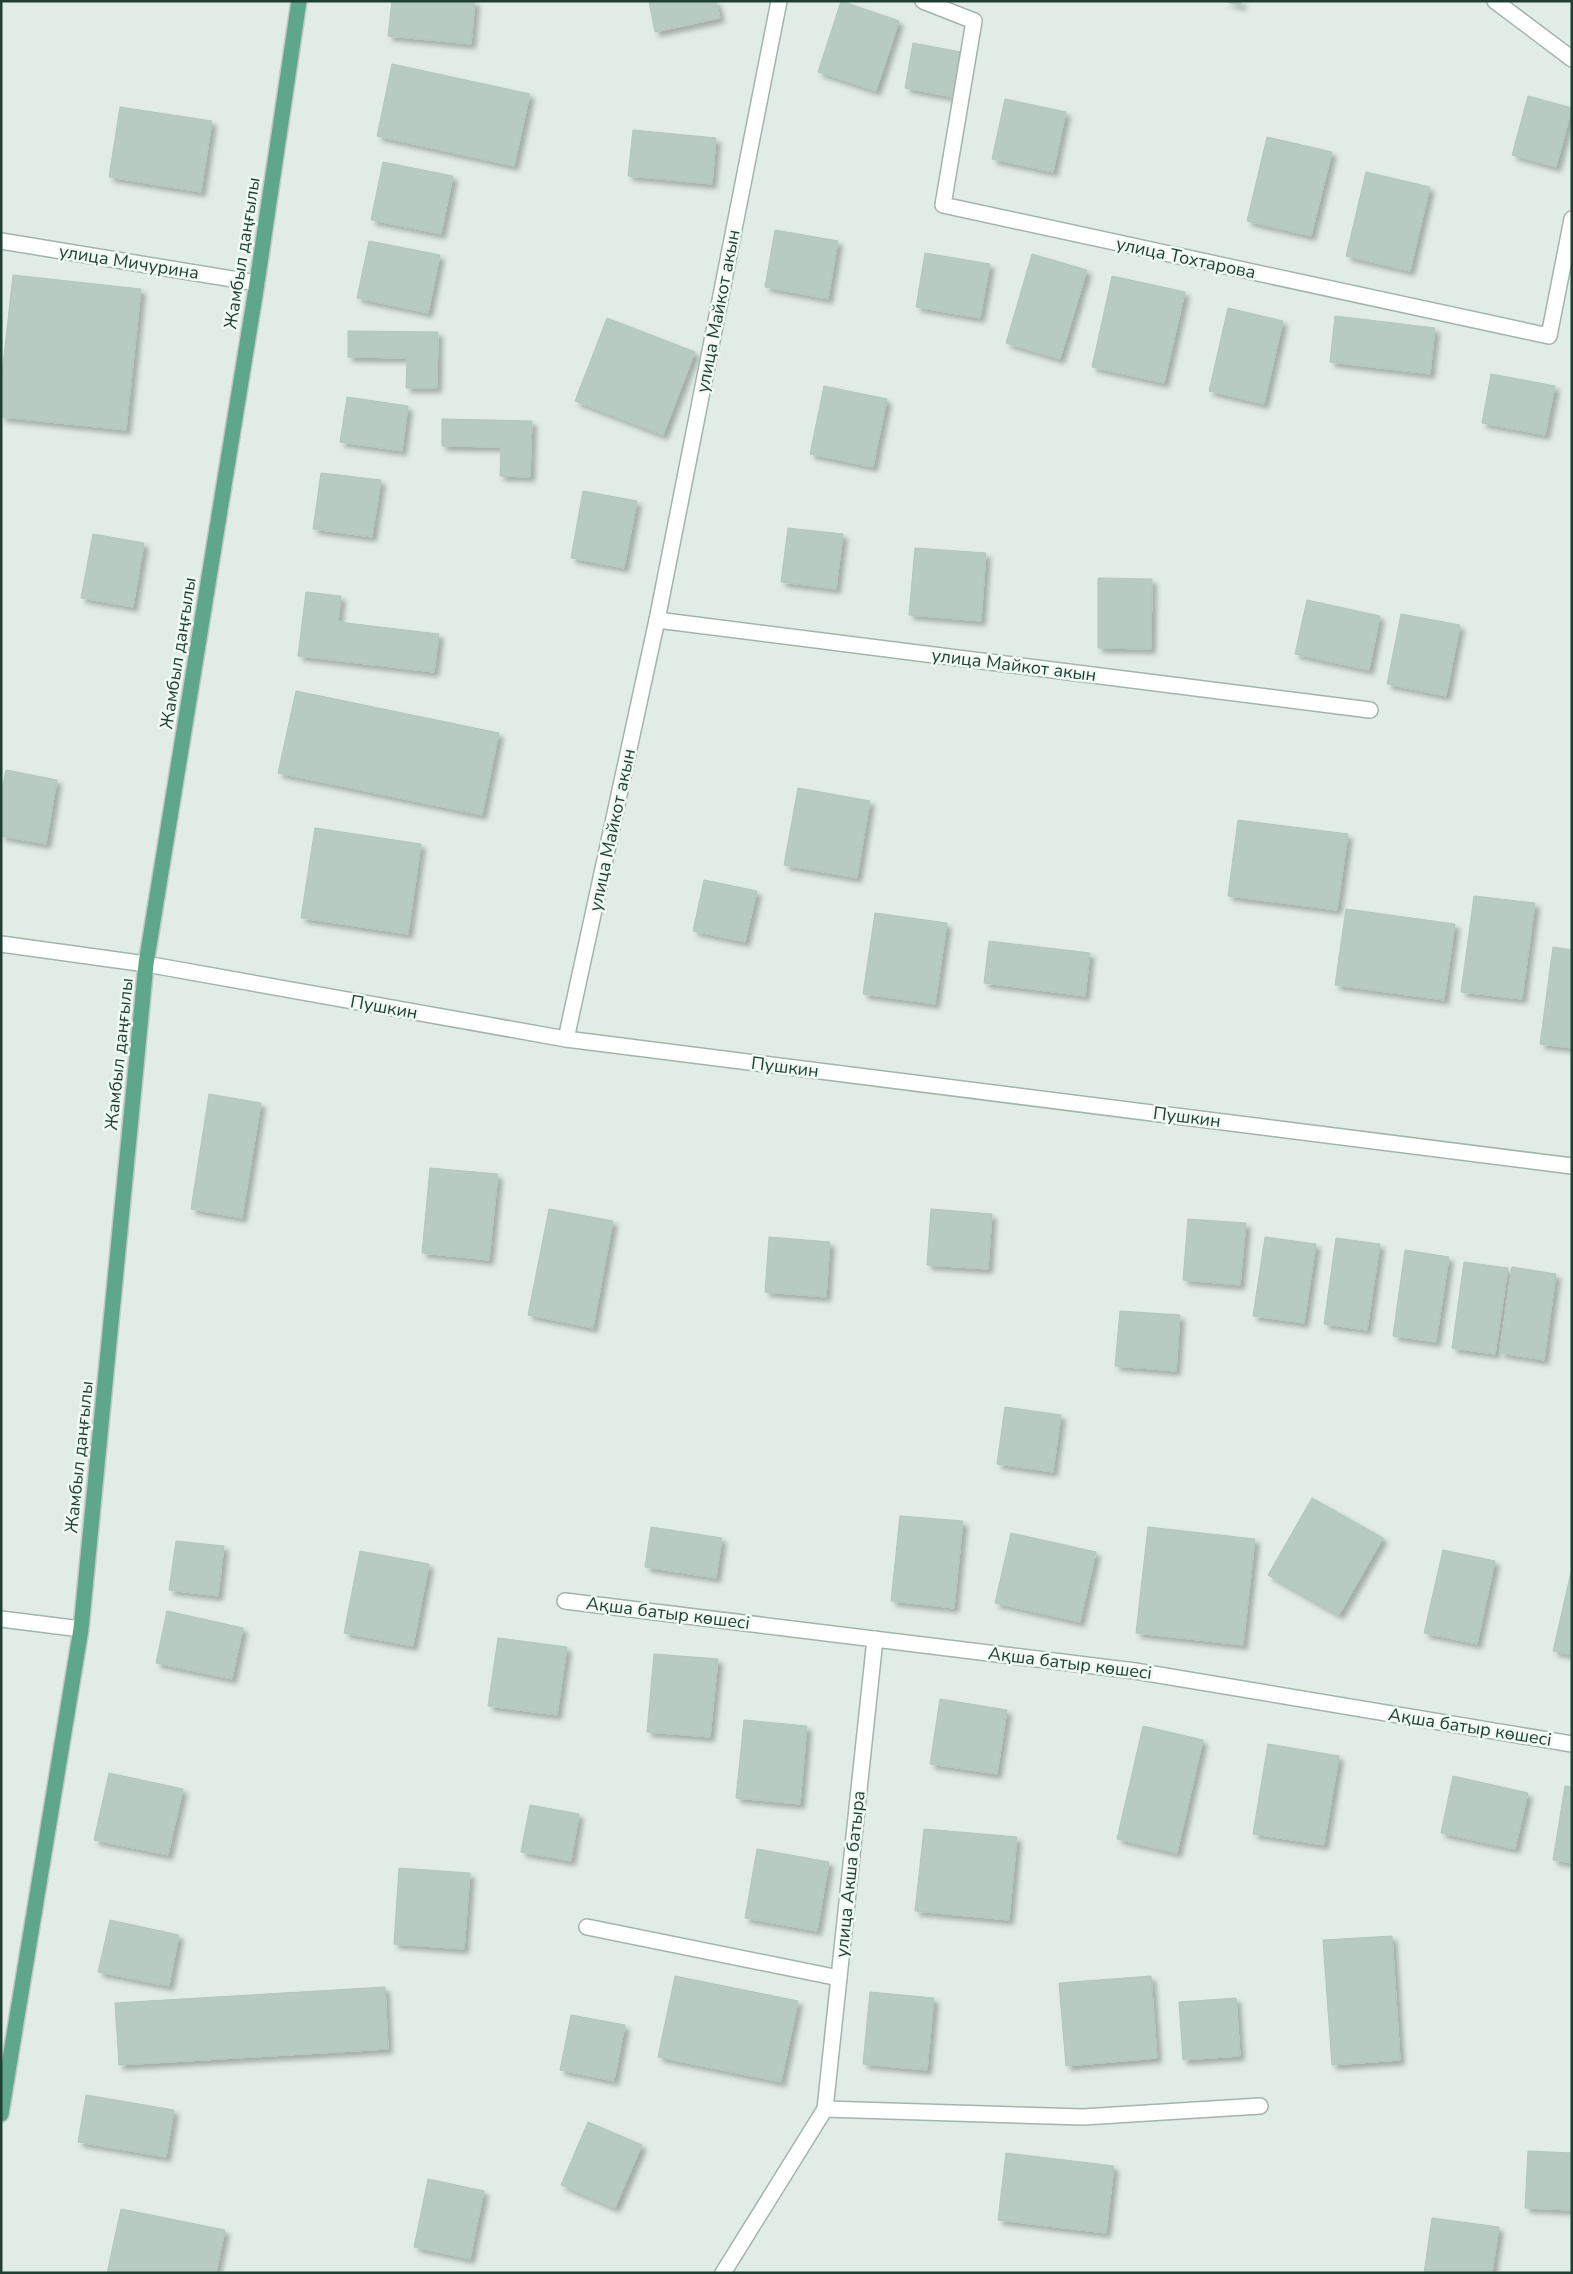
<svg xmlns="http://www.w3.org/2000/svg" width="1573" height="2274" font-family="'Nunito Sans',sans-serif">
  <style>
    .building { fill: #b8cbc0; stroke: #b1c7bb; filter: url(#shadow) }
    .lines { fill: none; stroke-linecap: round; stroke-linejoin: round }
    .minor-casing { stroke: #a2b5ab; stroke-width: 18 }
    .major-casing { stroke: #c0c9c5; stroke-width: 18 }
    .minor { stroke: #fff; stroke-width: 15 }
    .major { stroke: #5fa78a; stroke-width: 15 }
    .labels { text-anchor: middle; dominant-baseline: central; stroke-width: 5; stroke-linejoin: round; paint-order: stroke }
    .street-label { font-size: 18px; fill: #1e3f31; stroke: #f0f9f3 }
  </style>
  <defs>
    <filter id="shadow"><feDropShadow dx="4.5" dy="4.5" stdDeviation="2.5" flood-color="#0004"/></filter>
  </defs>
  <rect width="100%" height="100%" fill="#e0ece5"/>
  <g class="building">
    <path d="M392 1H475L471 44 388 36Z"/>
    <path d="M649 1H716L720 18 655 32Z"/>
    <path d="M841 1 899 21 876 91 818 72Z"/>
    <path d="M1225 1H1242L1240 6Z"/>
    <path d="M913 43 966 53 958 98 905 88Z"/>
    <path d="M392 64 530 94 514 166 377 136Z"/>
    <path d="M1528 96 1572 108 1556 167 1512 155Z"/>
    <path d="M1005 99 1066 112 1053 172 992 159Z"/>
    <path d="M120 107 212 121 201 192 109 177Z"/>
    <path d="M633 130 716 138 712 184 628 176Z"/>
    <path d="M1267 137 1332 152 1311 236 1247 221Z"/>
    <path d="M383 162 453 176 441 234 371 220Z"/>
    <path d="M1366 172 1430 187 1410 271 1346 256Z"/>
    <path d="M775 230 838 241 828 299 765 287Z"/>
    <path d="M369 241 440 255 428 313 357 298Z"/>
    <path d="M925 253 990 264 980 318 916 307Z"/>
    <path d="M1032 254 1087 270 1060 359 1006 343Z"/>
    <path d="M13 275 141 289 126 430 1 417V383Z"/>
    <path d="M1112 276 1185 292 1164 383 1092 367Z"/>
    <path d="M1228 308 1283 321 1264 404 1209 391Z"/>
    <path d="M1335 316 1435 328 1430 374 1330 362Z"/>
    <path d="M607 318 695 352 663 435 575 401Z"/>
    <path d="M348 331 438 332 437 388H406L407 358 348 357Z"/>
    <path d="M1491 374 1555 386 1545 435 1482 423Z"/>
    <path d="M824 386 887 399 873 467 810 454Z"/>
    <path d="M347 397 408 406 402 451 340 442Z"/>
    <path d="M442 419 532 421 530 477 500 476 501 447 442 446Z"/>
    <path d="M321 473 381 480 372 537 313 529Z"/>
    <path d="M583 491 637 501 624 568 571 558Z"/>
    <path d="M788 528 843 534 836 589 781 582Z"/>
    <path d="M93 534 144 543 133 607 81 598Z"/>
    <path d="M915 548 986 553 981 621 909 615Z"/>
    <path d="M1098 578 1152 579 1151 649 1098 648Z"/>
    <path d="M306 592 341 596 338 622 439 634 434 672 298 656Z"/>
    <path d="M1307 600 1380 616 1369 670 1295 654Z"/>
    <path d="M1401 614 1460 625 1446 696 1387 684Z"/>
    <path d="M296 691 499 733 482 815 278 773Z"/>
    <path d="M6 770 57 780 46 844 1 836V795Z"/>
    <path d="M798 788 870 801 857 878 784 865Z"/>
    <path d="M1238 820 1348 834 1337 910 1228 896Z"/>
    <path d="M315 828 421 844 408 934 301 918Z"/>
    <path d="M704 880 757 891 745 942 693 931Z"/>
    <path d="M1474 896 1535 903 1522 999 1461 992Z"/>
    <path d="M1346 909 1455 924 1444 1000 1335 985Z"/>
    <path d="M875 913 947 923 935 1004 863 994Z"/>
    <path d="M989 941 1090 953 1085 996 984 983Z"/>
    <path d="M1553 947 1572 950V1048L1540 1044Z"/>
    <path d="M209 1094 261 1103 242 1218 191 1209Z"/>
    <path d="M430 1168 498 1174 489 1260 422 1253Z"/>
    <path d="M549 1209 613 1221 593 1328 528 1315Z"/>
    <path d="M931 1209 992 1214 988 1269 927 1265Z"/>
    <path d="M1188 1219 1246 1223 1240 1285 1183 1280Z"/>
    <path d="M769 1237 830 1242 826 1297 765 1292Z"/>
    <path d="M1265 1237 1316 1244 1304 1323 1253 1316Z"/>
    <path d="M1336 1238 1380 1244 1367 1330 1324 1324Z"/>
    <path d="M1405 1250 1449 1257 1436 1342 1393 1336Z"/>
    <path d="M1464 1262 1508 1268 1495 1354 1452 1348Z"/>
    <path d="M1512 1267 1556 1274 1544 1360 1500 1353Z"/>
    <path d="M1120 1311 1180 1315 1176 1371 1115 1366Z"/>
    <path d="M1005 1407 1061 1415 1053 1472 997 1464Z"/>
    <path d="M1312 1498 1383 1538 1339 1615 1268 1575Z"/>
    <path d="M900 1516 963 1521 954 1608 891 1601Z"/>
    <path d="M651 1527 722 1538 716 1578 645 1567Z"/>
    <path d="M1148 1527 1255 1539 1243 1645 1136 1633Z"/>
    <path d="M1011 1533 1096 1552 1080 1622 995 1603Z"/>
    <path d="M176 1541 224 1546 218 1596 169 1590Z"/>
    <path d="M1443 1550 1495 1561 1477 1644 1424 1633Z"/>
    <path d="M360 1551 429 1564 413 1646 344 1633Z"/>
    <path d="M1572 1568V1655L1553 1651Z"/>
    <path d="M167 1611 243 1628 232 1679 156 1663Z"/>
    <path d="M498 1638 567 1647 557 1715 488 1706Z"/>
    <path d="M654 1654 718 1659 710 1737 647 1732Z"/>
    <path d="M940 1699 1007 1710 997 1774 930 1764Z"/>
    <path d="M744 1720 807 1726 800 1804 736 1798Z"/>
    <path d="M1143 1726 1203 1740 1177 1853 1117 1839Z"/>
    <path d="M1268 1744 1339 1756 1324 1845 1253 1834Z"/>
    <path d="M109 1773 183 1789 168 1855 94 1840Z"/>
    <path d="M1453 1776 1528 1793 1515 1849 1441 1833Z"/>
    <path d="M1565 1786 1572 1787V1863L1553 1860Z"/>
    <path d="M530 1805 579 1814 571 1861 521 1852Z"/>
    <path d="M924 1829 1017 1837 1009 1920 915 1911Z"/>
    <path d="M757 1849 829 1862 817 1931 745 1918Z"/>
    <path d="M399 1868 470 1873 464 1949 394 1944Z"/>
    <path d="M110 1920 179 1935 169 1986 98 1972Z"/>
    <path d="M1392 1936 1400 2060 1332 2065 1323 1940Z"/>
    <path d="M675 1976 798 2001 781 2082 658 2057Z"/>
    <path d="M1151 1976 1157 2058 1066 2066 1059 1983Z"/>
    <path d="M385 1987 388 2049 119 2065 115 2003Z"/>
    <path d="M870 1992 934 1998 927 2070 863 2064Z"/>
    <path d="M1236 1998 1240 2056 1183 2060 1179 2002Z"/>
    <path d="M571 2015 625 2025 614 2081 560 2070Z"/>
    <path d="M86 2095 174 2110 166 2157 78 2142Z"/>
    <path d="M588 2122 642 2145 615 2208 561 2185Z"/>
    <path d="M1528 2151 1572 2153V2210L1525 2208Z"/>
    <path d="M1006 2153 1114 2166 1106 2233 998 2220Z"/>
    <path d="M428 2179 484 2191 470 2259 414 2247Z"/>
    <path d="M121 2209 225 2230 216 2273H107Z"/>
    <path d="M1432 2218 1499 2227 1492 2273H1424Z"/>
  </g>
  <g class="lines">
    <g class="minor-casing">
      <g id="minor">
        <path d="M923 1 974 21 943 205 1549 336 1572 219"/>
        <path d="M1495 1 1572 59"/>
        <path d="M1 241 257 283"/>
        <path d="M657 620 1370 710"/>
        <path d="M1 944 146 964 566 1039 1572 1166"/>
        <path d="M566 1039 657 620 779 1"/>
        <path d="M565 1601 1135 1671 1572 1744"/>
        <path d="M1 1619 81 1629"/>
        <path d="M587 1927 839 1978"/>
        <path d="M825 2109 1083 2117 1260 2106"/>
        <path d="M723 2273 825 2109 875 1639"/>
      </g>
    </g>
    <g class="major-casing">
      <path id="major" d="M1 2114 81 1629 146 964 257 283 299 1"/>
    </g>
    <use href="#minor" class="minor"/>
    <use href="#major" class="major"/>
  </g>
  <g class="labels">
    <g class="street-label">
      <text transform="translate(242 253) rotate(-81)">Жамбыл даңғылы</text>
      <text transform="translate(1186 258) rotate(12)">улица Тохтарова</text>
      <text transform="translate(129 262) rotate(9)">улица Мичурина</text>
      <text transform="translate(718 311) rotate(-79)">улица Майкот акын</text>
      <text transform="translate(178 653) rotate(-81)">Жамбыл даңғылы</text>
      <text transform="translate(1014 665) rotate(7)">улица Майкот акын</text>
      <text transform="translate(612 830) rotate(-78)">улица Майкот акын</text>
      <text transform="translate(384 1007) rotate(10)">Пушкин</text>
      <text transform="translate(119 1054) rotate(-84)">Жамбыл даңғылы</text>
      <text transform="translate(785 1067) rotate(7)">Пушкин</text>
      <text transform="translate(1187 1117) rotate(7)">Пушкин</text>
      <text transform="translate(79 1457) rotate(-84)">Жамбыл даңғылы</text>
      <text transform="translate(668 1613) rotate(7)">Ақша батыр көшесі</text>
      <text transform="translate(1070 1663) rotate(7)">Ақша батыр көшесі</text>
      <text transform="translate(1470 1727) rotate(9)">Ақша батыр көшесі</text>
      <text transform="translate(850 1874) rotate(-84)">улица Акша батыра</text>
    </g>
  </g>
  <rect width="1573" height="2274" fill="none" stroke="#1e3f31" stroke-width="5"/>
</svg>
